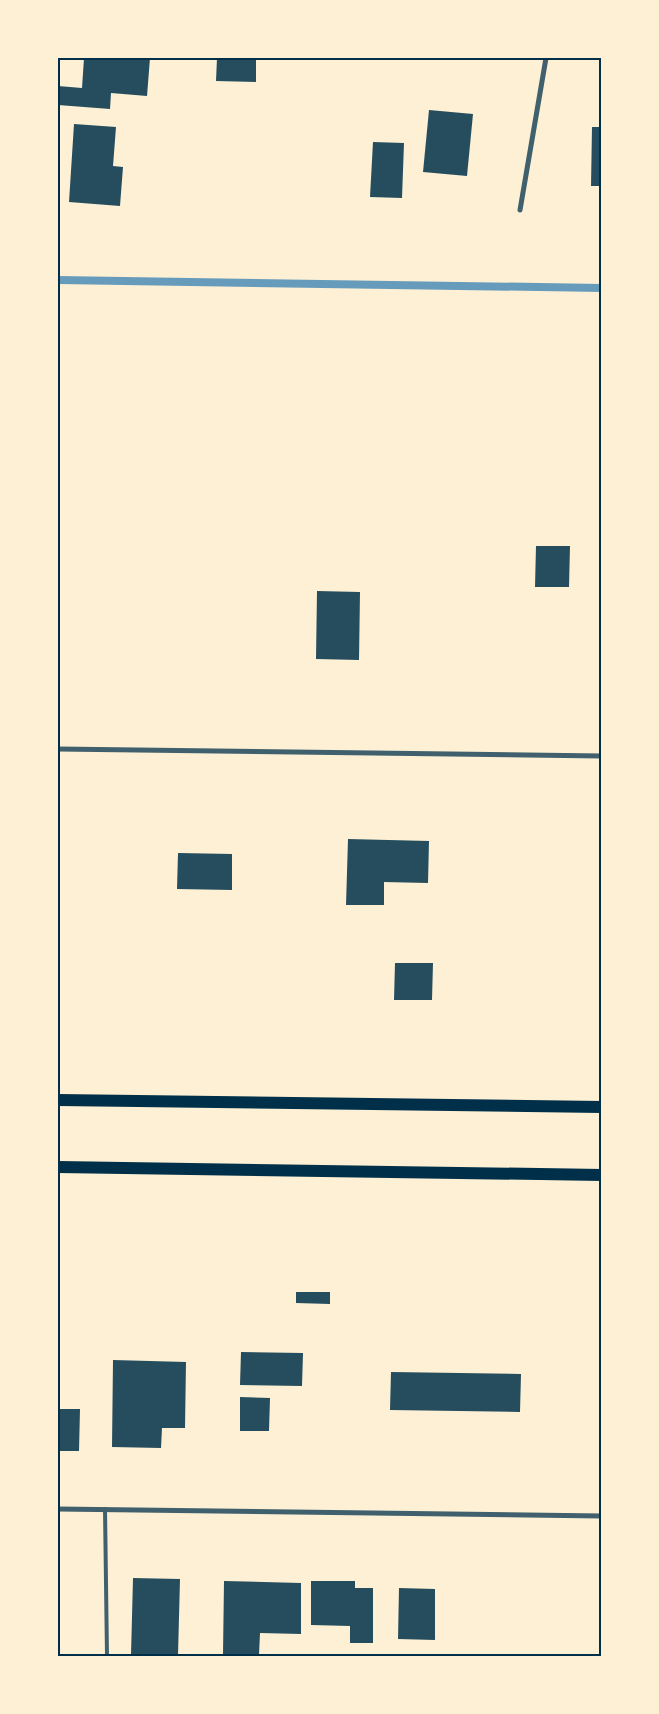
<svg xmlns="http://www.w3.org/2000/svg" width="659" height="1714" font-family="'PT Sans',sans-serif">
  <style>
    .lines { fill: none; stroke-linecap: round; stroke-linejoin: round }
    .stream { stroke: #669bbc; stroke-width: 8 }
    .building { fill: #264d5e }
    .service { stroke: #3f606c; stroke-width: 4 }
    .minor { stroke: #3f606c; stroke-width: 5 }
    .primary { stroke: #003049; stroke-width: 12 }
    .neatline { fill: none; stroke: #003049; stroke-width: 2 }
  </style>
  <rect width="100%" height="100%" fill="#fdf0d5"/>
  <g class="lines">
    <path class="stream" d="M58 280 602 288"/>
  </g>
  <g class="building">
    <path d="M84 58H150L147 96 111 93 110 109 58 105V86L82 88Z"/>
    <path d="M217 58H256V82L216 81Z"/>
    <path d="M429 110 473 114 467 176 423 172Z"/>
    <path d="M74 124 116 127 113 166 123 167 120 206 69 202Z"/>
    <path d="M592 127H602V186H591Z"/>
    <path d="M373 142 404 143 402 198 370 197Z"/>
    <path d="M536 546H570L569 587H535Z"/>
    <path d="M317 591 360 592 359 660 316 659Z"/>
    <path d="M348 839 429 841 428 883 384 882V905H346Z"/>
    <path d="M178 853 232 854V890L177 889Z"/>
    <path d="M395 963H433L432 1000H394Z"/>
    <path d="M296 1292H330V1304L296 1303Z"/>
    <path d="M241 1352 303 1353 302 1386 240 1385Z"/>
    <path d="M113 1360 186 1362 185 1428H162L161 1448 112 1447Z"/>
    <path d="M391 1372 521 1374 520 1412 390 1410Z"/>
    <path d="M240 1397 270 1398 269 1431H240Z"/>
    <path d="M58 1409H80L79 1451H58Z"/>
    <path d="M133 1578 180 1579 178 1655H131Z"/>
    <path d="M224 1581 301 1583V1634L260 1633 259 1655 223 1654Z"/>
    <path d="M311 1581H355V1588H373V1643H350V1626L311 1625Z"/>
    <path d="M399 1588 435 1589V1640L398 1639Z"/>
  </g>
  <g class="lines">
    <path class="service" d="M105 1509 107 1656"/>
    <g class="minor">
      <path d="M520 210 546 58"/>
      <path d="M58 749 602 756"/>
      <path d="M58 1509 602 1516"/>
    </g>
    <g class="primary">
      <path d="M58 1100 602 1107"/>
      <path d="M58 1167 602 1175"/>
    </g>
  </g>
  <rect width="659" height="1714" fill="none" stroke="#fdf0d5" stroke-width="118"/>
  <rect x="59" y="59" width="541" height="1596" class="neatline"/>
</svg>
